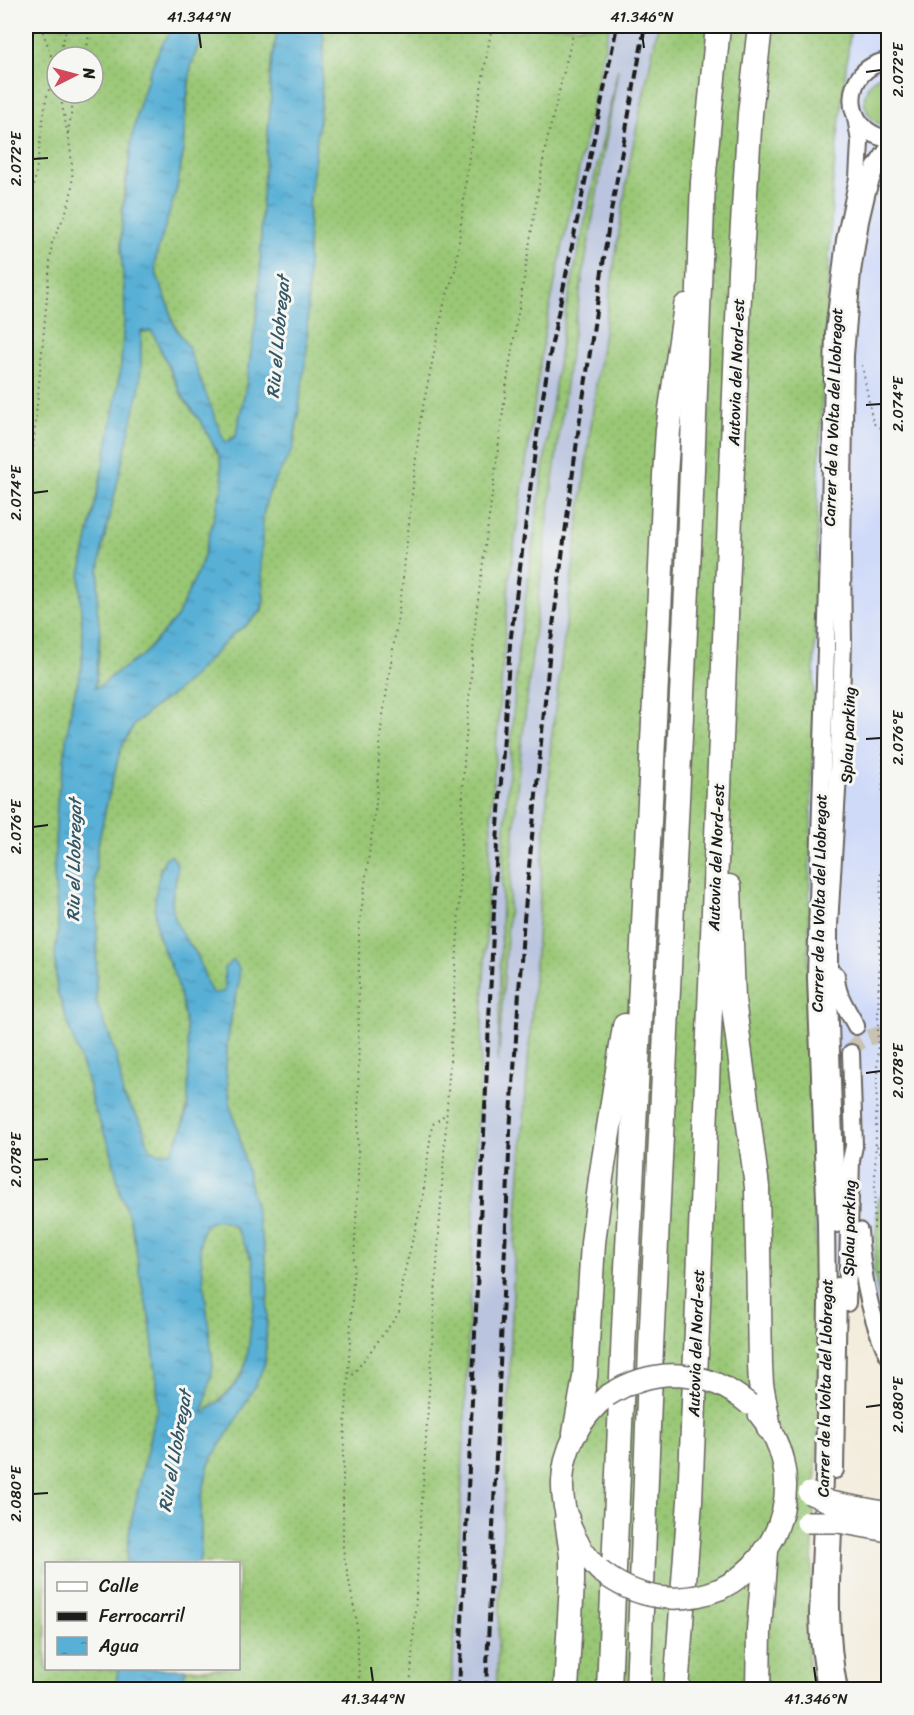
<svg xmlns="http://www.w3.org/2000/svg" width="914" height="1715" font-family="Sriracha,sans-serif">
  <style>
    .built { fill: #cfdaf9 }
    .railway { fill: #bac4de; fill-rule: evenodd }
    .grass { fill: url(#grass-dots); stroke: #5a7248; stroke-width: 1.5; fill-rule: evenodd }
    .garden { fill: #99c775; stroke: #5a7248; stroke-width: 1.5 }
    .water { fill: url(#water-ripples); stroke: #3a6679; stroke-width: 1.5; fill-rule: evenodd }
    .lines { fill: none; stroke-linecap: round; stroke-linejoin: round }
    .minor-tunnel { stroke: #c8c2b3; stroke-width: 16; stroke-dasharray: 16 8; stroke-linecap: butt }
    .minor-casing { stroke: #67645e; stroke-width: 20 }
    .major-casing { stroke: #67645e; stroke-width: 24 }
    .highway-casing { stroke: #67645e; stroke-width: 27 }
    .path { stroke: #67645e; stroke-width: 2; stroke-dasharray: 1.5 4.5; stroke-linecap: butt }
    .minor { stroke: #fff; stroke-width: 16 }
    .major { stroke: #fff; stroke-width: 21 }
    .highway { stroke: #fff; stroke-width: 24 }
    .rail { stroke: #1c1c1c; stroke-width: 4; stroke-dasharray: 9 4.5; stroke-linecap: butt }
    .major-bridge-casing { stroke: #67645e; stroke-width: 24; stroke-linecap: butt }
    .major-bridge { stroke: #fff; stroke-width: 21 }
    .ticks { fill: none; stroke: #1c1c1c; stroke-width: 2 }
    .labels { text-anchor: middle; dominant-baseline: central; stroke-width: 6; stroke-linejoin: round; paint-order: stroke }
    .street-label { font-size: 16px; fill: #1c1c1c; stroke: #f6f6f2 }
    .water-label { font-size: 18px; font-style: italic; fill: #345766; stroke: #f6f6f2 }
    .neatline { fill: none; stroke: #1c1c1c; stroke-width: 2 }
    .ticks-label { font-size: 15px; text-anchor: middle; fill: #1c1c1c }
  </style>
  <defs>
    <pattern id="grass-dots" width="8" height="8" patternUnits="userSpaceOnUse" patternTransform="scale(1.5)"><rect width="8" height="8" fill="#99c775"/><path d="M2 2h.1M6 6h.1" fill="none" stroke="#83aa65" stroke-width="1.8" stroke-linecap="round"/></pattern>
    <pattern id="water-ripples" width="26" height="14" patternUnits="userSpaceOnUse" patternTransform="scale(1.5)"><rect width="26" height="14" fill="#59b0d6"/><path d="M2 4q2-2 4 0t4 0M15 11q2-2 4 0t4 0" fill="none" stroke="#498ead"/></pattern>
  </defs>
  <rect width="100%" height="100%" fill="#f6f6f2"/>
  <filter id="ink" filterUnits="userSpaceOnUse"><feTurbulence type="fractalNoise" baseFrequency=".0167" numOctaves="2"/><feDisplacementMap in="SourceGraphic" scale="12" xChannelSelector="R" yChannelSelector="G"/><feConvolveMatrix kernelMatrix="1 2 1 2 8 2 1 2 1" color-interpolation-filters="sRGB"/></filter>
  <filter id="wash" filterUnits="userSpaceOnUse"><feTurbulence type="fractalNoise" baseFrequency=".008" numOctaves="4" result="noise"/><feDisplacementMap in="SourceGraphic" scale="24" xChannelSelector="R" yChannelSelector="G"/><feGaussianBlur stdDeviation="1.35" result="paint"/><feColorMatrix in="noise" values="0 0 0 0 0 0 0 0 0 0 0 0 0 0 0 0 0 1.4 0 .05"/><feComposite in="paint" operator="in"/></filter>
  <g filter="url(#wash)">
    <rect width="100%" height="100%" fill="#f3ebd9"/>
    <path class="built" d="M851 26H888V1371L883 1365 855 1271 816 1272 808 976 818 491 833 179Z"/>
    <path class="railway" d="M609 26H658L630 160 597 378 551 742 515 1244 495 1689 451 1690 456 1616 492 799 509 582 545 330ZM614 88 571 346 547 525 518 776 499 1047 503 851 518 651 565 315Z"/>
    <g class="grass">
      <path d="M26 26H174L161 46 151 69 140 103 135 126 125 185 122 210 121 247 125 306 121 366 109 438 80 576 81 611 83 644 82 667 72 703 64 764 57 800 54 871 58 930 55 968 57 991 90 1089 91 1101 110 1147 121 1196 131 1222 136 1247 139 1272 150 1321 157 1381 158 1406 152 1427 130 1527 126 1563 46 1564V1668L118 1669 116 1689H26ZM57 57H93V93H57Z"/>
      <path d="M205 26H278C275 51 266 73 271 99L262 198 260 273 257 313 246 386 236 436 225 444 211 411 196 367 171 317 169 306 158 279 155 267 156 256 177 188 183 153 184 130 191 66Z"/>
      <path d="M322 26H609L545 330 509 582 492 799 456 1616 451 1689H181L186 1669 238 1668V1564L199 1563 201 1548V1501L208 1467 213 1456 233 1425 256 1384 265 1363 268 1289 265 1253 238 1130 231 1108 226 1071 227 1044 233 1007 239 982 225 968V991L213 995C205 982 203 968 197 955 192 945 182 938 177 927 170 911 172 892 177 876L166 857 159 871 156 930 164 952 175 974 185 1011 190 1061 188 1101 182 1128 172 1151 160 1153 149 1149 142 1124 123 1096 114 1048 96 1001 97 908 95 882 97 849 107 802 119 755 123 744 134 725 153 708 173 694 191 678 234 633 244 627 262 611 264 600 261 564 262 527 265 504 274 481 293 448 299 411 309 205 321 103 324 41Z"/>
      <path d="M658 26H851L833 179 818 491 808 976 820 1380 808 1663 815 1689 496 1690 515 1244 551 742 597 378 630 160Z"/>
      <path d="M618 69 571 346 547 525 518 776 498 1064 503 851 518 651 565 314Z"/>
      <path d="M152 331 182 397 203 425 220 458 223 484 202 562 177 617 143 655 113 675 105 683 95 688 99 655 100 631 97 608 99 571 102 548 124 454 141 367V332Z"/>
      <path d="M888 1187V1322L879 1299 874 1272 878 1200Z"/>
      <path d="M217 1220C236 1223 238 1229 245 1246 248 1251 251 1257 253 1262 259 1284 253 1309 251 1331 249 1344 248 1359 243 1371 234 1390 218 1401 202 1414L212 1367 200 1246 201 1234 206 1224Z"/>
    </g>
    <path class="garden" d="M885 73H888V127C858 121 856 83 885 73Z"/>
    <g class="water">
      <path d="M174 26H205L191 66 186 105 183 153 177 188 156 256 155 267 158 279 169 306 171 317 175 327 187 345 225 443 236 436 246 386 257 313 260 273 262 198 271 99C267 74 275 51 278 26H322L324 41 321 103 309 205 307 351 293 448 269 492 263 515 261 564 264 600 261 611 244 627 234 633 191 678 173 694 153 708 134 725 123 744 119 755 107 802 97 849 95 882 97 908 96 1001 114 1048 120 1072 123 1096 142 1124 149 1149 160 1153 172 1151C180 1136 188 1117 188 1099 189 1094 188 1090 188 1085 190 1048 187 1016 176 980 173 970 168 961 164 951 151 919 152 888 166 857L172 856C184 869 171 886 172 901 173 916 177 928 186 940 190 945 194 950 197 955 203 968 205 982 213 994L225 991 224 968 234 960 239 969V982L233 1007 227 1044 226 1071 231 1108 238 1130 265 1253 268 1289 265 1363 256 1384 233 1425 213 1456 208 1467 201 1501V1548L199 1563 126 1564 130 1527 152 1427 158 1406 157 1381 150 1321 139 1272 136 1247 131 1222 121 1196 110 1147 91 1101 90 1089 57 991 55 954 58 930 54 871 57 800 64 764 66 740 72 703 82 667 83 644 81 611 80 576 109 438 121 366 125 306 121 247 122 222 132 137 140 103 151 69 161 46ZM152 331 183 397 203 425 220 458 223 484 202 562 177 617 143 655 113 675 105 683 95 688 100 631 97 608 99 571 102 548 139 391 141 367V332ZM217 1220C236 1223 238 1230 245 1246 248 1252 251 1257 253 1263 258 1286 253 1311 250 1333 249 1345 248 1358 244 1370 236 1389 219 1402 203 1413L213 1367 200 1246 201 1234 206 1224Z"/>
      <path d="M118 1669V1668L186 1669 181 1689H116Z"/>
    </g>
  </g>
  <g filter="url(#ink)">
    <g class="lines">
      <path class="minor-tunnel" d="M851 1053C856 1039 872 1037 884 1033"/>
      <g class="minor-casing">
        <g id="minor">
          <path d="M888 61C841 67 840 131 888 139"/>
          <path d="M836 975C836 995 847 1009 856 1026"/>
          <path d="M837 1224 829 995V926L838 774 843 644 842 553 845 355 852 272 860 221 867 191 875 168 888 149"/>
          <path d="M859 1231C862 1274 869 1316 888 1355"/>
          <path d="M847 1303 851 1160 854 1146 851 1053"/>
          <path d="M835 1470 838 1286"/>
          <path d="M834 1511C831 1571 827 1630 839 1690"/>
          <path d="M826 1690 819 1640 818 1614 824 1478 827 1302 826 1223 816 978 818 901 829 556 834 333 845 240 858 178 860 142 856 117"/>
        </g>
      </g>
      <g class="major-casing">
        <g id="major">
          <path d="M599 1570C548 1518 550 1443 607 1396"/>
          <path d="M720 1589C786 1556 808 1472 759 1414"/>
        </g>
      </g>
      <g class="highway-casing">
        <g id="highway">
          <path d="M729 887 733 999 757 1187 760 1365 761 1384 769 1428"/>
          <path d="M575 1433 585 1377 593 1243 601 1178 625 1026"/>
          <path d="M566 1690 572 1582V1556L567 1519"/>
          <path d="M609 1690 624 1329 657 660 665 475 668 430 686 306"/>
          <path d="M638 1690 651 1347 689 547 703 182 718 26"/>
          <path d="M676 1690 690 1501 740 271 750 114 760 26"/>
          <path d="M758 1690 759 1630 765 1551"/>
        </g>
      </g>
      <g class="path">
        <path d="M41 26 55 67"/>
        <path d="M59 57 67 26"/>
        <path d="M86 57 90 26"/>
        <path d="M26 81 34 26"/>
        <path d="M68 133 73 103 78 93"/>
        <path d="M26 245 46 99 57 65"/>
        <path d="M862 365 873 423 888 433"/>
        <path d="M26 525 52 242C59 227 68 211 71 194 76 161 65 125 60 93"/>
        <path d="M877 1146 888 1166"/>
        <path d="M874 1229 888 518"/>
        <path d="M878 1273 888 1274"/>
        <path d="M349 1380 399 1313 402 1282 422 1202 432 1125 447 1113"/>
        <path d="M358 1690 359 1675 356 1618 343 1549V1458L348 1380 358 1180 359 928 376 803 381 729 401 596 420 421 444 305 456 267 469 156 492 26"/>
        <path d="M410 1690 458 934 464 762 476 615 507 381 545 149 575 26"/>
      </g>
      <use href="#minor" class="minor"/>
      <use href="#major" class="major"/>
      <use href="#highway" class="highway"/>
      <g class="rail">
        <path d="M459 1690 497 843 510 644 539 421 551 348 617 26"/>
        <path d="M486 1690 510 1132 523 930 550 649 578 433 610 217 645 26"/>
      </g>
      <g class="major-bridge-casing">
        <g id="major-bridge">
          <path d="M607 1396C655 1365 705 1368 749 1404"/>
          <path d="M809 1493 830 1502 888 1513"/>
          <path d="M807 1522H838L888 1531"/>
          <path d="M599 1570C635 1599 678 1606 720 1589"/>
        </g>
      </g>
      <use href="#major-bridge" class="major-bridge"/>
    </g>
  </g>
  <path class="ticks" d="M199 33 201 48M642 33 644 48M866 72 881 70M33 159 48 158M866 405 881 404M33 493 48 491M866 739 881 738M33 827 48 825M866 1073 881 1071M33 1160 48 1159M866 1407 881 1405M33 1494 48 1493M371 1667 373 1682M814 1667 816 1682"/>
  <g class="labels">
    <g class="street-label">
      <text transform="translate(736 372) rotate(-88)">Autovia del Nord-est</text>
      <text transform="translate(833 417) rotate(-88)">Carrer de la Volta del Llobregat</text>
      <text transform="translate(848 735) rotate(-88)">Splau parking</text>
      <text transform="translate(716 857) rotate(-88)">Autovia del Nord-est</text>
      <text transform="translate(819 903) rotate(-89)">Carrer de la Volta del Llobregat</text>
      <text transform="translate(849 1228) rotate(-89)">Splau parking</text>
      <text transform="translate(696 1343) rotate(-88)">Autovia del Nord-est</text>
      <text transform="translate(825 1388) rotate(-89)">Carrer de la Volta del Llobregat</text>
    </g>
    <g class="water-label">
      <text transform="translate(278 337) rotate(-85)">Riu el Llobregat</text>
      <text transform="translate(74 860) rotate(-89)">Riu el Llobregat</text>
      <text transform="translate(175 1451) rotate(-80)">Riu el Llobregat</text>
    </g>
  </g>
  <rect width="914" height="1715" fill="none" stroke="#f6f6f2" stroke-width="66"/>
  <rect x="45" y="1562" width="195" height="108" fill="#f6f6f2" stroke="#9f9f9c" stroke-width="1.5"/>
  <rect x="57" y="1582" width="30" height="9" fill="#ffffff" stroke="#9f9f9c" stroke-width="1.5"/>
  <text x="99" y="1592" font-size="18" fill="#1c1c1c">Calle</text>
  <rect x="57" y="1612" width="30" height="9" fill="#1c1c1c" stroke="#9f9f9c" stroke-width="1.5"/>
  <text x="99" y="1622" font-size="18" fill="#1c1c1c">Ferrocarril</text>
  <rect x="57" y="1637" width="30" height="18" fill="url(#water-ripples)" stroke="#9f9f9c" stroke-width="1.5"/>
  <text x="99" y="1652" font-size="18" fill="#1c1c1c">Agua</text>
  <g transform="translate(75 75) rotate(84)"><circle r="28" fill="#f6f6f2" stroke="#9f9f9c" stroke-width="1.5"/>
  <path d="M0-4.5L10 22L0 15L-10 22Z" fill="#d1495b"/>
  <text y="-9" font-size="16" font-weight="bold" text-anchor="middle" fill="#1c1c1c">N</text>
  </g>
  <rect x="33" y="33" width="848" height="1649" class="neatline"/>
  <g class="ticks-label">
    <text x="199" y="22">41.344°N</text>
    <text x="642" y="22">41.346°N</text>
    <text transform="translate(898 70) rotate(-90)" y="5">2.072°E</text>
    <text transform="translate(16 159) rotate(-90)" y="5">2.072°E</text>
    <text transform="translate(898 404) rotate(-90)" y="5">2.074°E</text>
    <text transform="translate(16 493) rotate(-90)" y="5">2.074°E</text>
    <text transform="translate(898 738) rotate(-90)" y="5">2.076°E</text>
    <text transform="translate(16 827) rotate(-90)" y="5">2.076°E</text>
    <text transform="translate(898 1071) rotate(-90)" y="5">2.078°E</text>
    <text transform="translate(16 1160) rotate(-90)" y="5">2.078°E</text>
    <text transform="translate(898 1405) rotate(-90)" y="5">2.080°E</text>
    <text transform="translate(16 1494) rotate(-90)" y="5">2.080°E</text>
    <text x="373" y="1704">41.344°N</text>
    <text x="816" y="1704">41.346°N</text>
  </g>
</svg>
